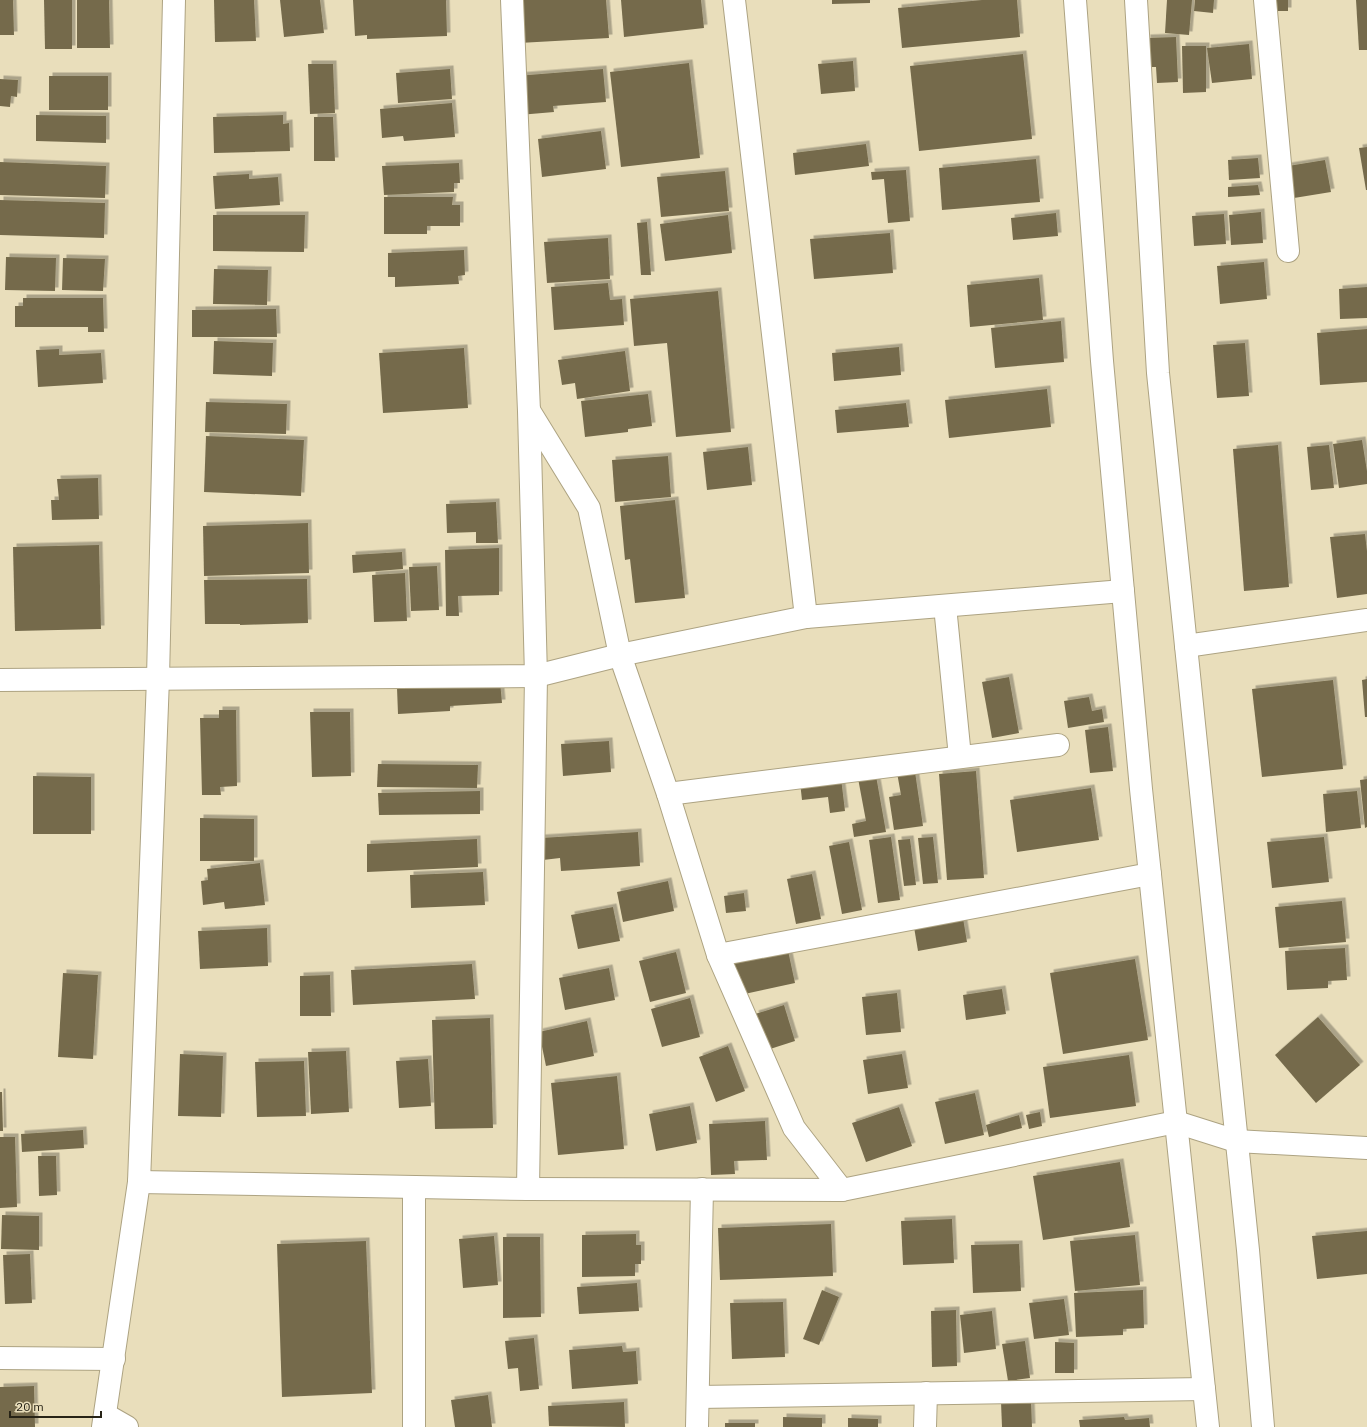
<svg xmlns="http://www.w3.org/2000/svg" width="1367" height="1427" font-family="'IBM Plex Sans',sans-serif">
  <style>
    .building { fill: #756b4c; filter: url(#shadow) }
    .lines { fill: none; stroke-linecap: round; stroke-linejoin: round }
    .minor-casing { stroke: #ada382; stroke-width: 24 }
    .minor { stroke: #fff; stroke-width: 22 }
  </style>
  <defs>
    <filter id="shadow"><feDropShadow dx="3.5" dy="-3.5" stdDeviation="0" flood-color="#0004"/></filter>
  </defs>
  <rect width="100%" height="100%" fill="#e9debb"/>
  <g class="building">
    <path d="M0 0H13L14 35H0Z"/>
    <path d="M44 0H72V49H45Z"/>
    <path d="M77 0H109L110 48H77Z"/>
    <path d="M214 0H254L256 41 215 42Z"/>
    <path d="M280 0H320L324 33 284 37Z"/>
    <path d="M353 0H446L447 36 367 39V35L355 36Z"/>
    <path d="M516 0H606L609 38 519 43Z"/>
    <path d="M621 0H701L704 28 624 37Z"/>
    <path d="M832 0H870V3L832 4Z"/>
    <path d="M982 0H1017L1020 37 902 48 898 8Z"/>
    <path d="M1167 0H1192L1189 35 1165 33Z"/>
    <path d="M1195 0H1214L1213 13 1194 11Z"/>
    <rect x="1272" y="0" width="16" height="11"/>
    <path d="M1356 0H1367V50H1359Z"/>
    <path d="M1176 37 1178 82 1157 83 1156 67H1148L1147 38Z"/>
    <path d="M1249 44 1252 79 1212 83 1207 48Z"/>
    <path d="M1182 46H1206V92L1183 93Z"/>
    <path d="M1023 54 1032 139 919 151 910 66Z"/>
    <path d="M853 61 855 91 821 94 818 64Z"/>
    <path d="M689 63 700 158 621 167 610 72Z"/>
    <path d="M308 64H333L335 113 310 114Z"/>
    <path d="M450 69 452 99 398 103 396 73Z"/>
    <path d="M603 69 606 102 553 106 554 112 519 115 516 76Z"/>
    <rect x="49" y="76" width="59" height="34"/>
    <path d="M0 79 18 80 17 97 11 96 10 107 0 106Z"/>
    <path d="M452 103 455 137 404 141 403 136 382 138 380 109Z"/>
    <path d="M36 115 106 116V143L36 141Z"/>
    <path d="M283 115V124L289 123 290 151 214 153 213 117Z"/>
    <path d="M314 117H333L335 161H314Z"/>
    <path d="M601 131 606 169 542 177 538 139Z"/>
    <path d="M866 144 869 166 795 175 793 153Z"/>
    <path d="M1367 147V190H1366L1359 148Z"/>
    <path d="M1258 158 1260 178 1229 180 1228 160Z"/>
    <path d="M1036 159 1040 202 942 210 939 168Z"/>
    <path d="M1325 160 1331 192 1294 198 1288 166Z"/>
    <path d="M0 162 106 166 105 198 0 195Z"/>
    <path d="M459 163 460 183H454V192L384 195 382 166Z"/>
    <path d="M906 170 910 221 888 223 884 179 872 180 871 172Z"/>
    <path d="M725 171 729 211 661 217 657 177Z"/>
    <path d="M249 174V179L278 177 280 205 215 209 213 176Z"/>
    <path d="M1258 185 1260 195 1228 197V187Z"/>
    <path d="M384 197H453L452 205H460V226H427V234H384Z"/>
    <path d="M0 200 105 203 104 238 0 235Z"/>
    <path d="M1261 212 1263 243 1231 245 1229 215Z"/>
    <path d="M1056 213 1058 236 1013 240 1011 218Z"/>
    <path d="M1224 214 1226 244 1194 246 1192 216Z"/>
    <path d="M213 215H305L304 252 213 251Z"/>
    <path d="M728 215 732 253 665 261 660 224Z"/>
    <path d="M647 222 651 275H641L637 223Z"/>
    <path d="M890 233 893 273 814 279 810 239Z"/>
    <path d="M608 238 610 279 547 283 544 242Z"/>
    <path d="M464 250 465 275 458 276 459 284 395 287V277H388V253Z"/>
    <path d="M6 257 56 258 55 291 5 290Z"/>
    <path d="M63 258 105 259 103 291 62 290Z"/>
    <path d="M1264 262 1267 299 1220 304 1217 266Z"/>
    <path d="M214 269 268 270 267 305 213 304Z"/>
    <path d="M1039 278 1043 320 970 327 967 285Z"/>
    <path d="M608 283 610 300 622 299 624 325 554 330 551 287Z"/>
    <path d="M1367 287V318L1340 319 1339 289Z"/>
    <path d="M718 291 731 432 676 437 667 343 634 346 630 299Z"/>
    <path d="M23 298H103L104 332H88V327H15V306H23Z"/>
    <path d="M276 309 277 337H192V310Z"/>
    <path d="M1061 321 1064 362 995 368 991 328Z"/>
    <path d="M1367 329V382L1320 385 1317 333Z"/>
    <path d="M214 341 273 343 272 376 213 374Z"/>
    <path d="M1245 343 1249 396 1217 398 1213 345Z"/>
    <path d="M899 347 901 375 834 381 832 353Z"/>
    <path d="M464 348 468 408 383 413 379 353Z"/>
    <path d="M59 349V355L101 353 103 383 38 387 36 350Z"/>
    <path d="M625 351 630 391 577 399 575 383 562 385 558 360Z"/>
    <path d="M1047 389 1051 427 949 438 945 400Z"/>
    <path d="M648 394 652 426 628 429V432L585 437 581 401Z"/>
    <path d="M206 402 287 404 286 434 205 432Z"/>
    <path d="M906 403 909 427 837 433 835 410Z"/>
    <path d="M206 436 304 440 301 496 204 492Z"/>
    <path d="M1362 440 1367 471V484L1339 488 1333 444Z"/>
    <path d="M1278 445 1289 587 1244 591 1233 449Z"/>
    <path d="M1329 445 1334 488 1311 490 1307 447Z"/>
    <path d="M748 447 752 485 707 490 703 452Z"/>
    <path d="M668 456 671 497 615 502 612 460Z"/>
    <path d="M98 478 99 519 52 520 51 500H59L57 479Z"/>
    <path d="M675 500 685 598 635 603 630 559 625 560 620 506Z"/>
    <path d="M496 502 498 543H476V532L447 533 446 504Z"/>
    <path d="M308 523 309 573 204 576 203 526Z"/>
    <path d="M1365 534 1367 551V594L1337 598 1330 537Z"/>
    <path d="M99 545 101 629 15 631 13 547Z"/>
    <path d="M499 548V595L458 596 459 616H446L445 550Z"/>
    <path d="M402 552 403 569 353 573 352 555Z"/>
    <path d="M437 566 439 610 411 611 409 567Z"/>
    <path d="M405 573 407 621 374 622 372 575Z"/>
    <path d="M307 579 308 623 240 625V624H205L204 580Z"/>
    <path d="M1009 677 1019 733 992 738 982 682Z"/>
    <path d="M1367 679V717H1365L1362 680Z"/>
    <path d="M1333 680 1343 769 1262 777 1252 689Z"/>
    <path d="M500 681 502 703 450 706V711L398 714 397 688Z"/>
    <path d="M1089 697 1092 711 1102 709 1104 722 1068 728 1064 701Z"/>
    <path d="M219 710H236L237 786 220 787 221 795H202L200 718H219Z"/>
    <path d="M310 712H350L351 776 312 777Z"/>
    <path d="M1108 727 1113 771 1090 773 1085 730Z"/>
    <path d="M609 741 611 772 563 776 561 744Z"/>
    <path d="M378 764 478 765 477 788 377 787Z"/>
    <path d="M914 765 923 826 894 830 889 797 901 795 896 767Z"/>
    <path d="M875 770 886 832 854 837 852 824 866 821 857 773Z"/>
    <path d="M976 771 984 878 947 880 939 774Z"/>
    <path d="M33 776 91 777V834H33Z"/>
    <path d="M841 778 845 811 830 813 828 797 802 800 800 782Z"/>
    <path d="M1367 779V827L1365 828 1360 780Z"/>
    <path d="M1091 788 1099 840 1017 852 1010 800Z"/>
    <path d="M480 791V814L379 815 378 793Z"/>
    <path d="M1357 791 1361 828 1326 832 1323 794Z"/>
    <path d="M200 818 254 819V861H200Z"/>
    <path d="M638 832 640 866 561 871 560 858 543 860 541 838Z"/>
    <path d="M891 837 900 900 878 903 869 840Z"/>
    <path d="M933 837 938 883 923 884 918 838Z"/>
    <path d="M1324 837 1329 882 1272 888 1267 842Z"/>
    <path d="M477 839 478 867 367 872V844Z"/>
    <path d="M910 839 916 885 904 886 898 840Z"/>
    <path d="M849 842 862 910 842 914 829 846Z"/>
    <path d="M260 863 265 905 225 909 224 902 203 905 201 881 208 880 207 869Z"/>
    <path d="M483 872 485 905 411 908 410 875Z"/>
    <path d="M812 874 821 919 796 924 787 879Z"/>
    <path d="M668 881 674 911 623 922 617 892Z"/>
    <path d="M744 893 746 911 726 913 724 896Z"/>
    <path d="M1342 901 1346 942 1279 948 1275 907Z"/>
    <path d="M613 907 620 941 578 949 571 915Z"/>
    <path d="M962 912 967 942 918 951 913 921Z"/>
    <path d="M267 928 268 966 200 969 198 931Z"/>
    <path d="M787 946 795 983 740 995 731 958Z"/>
    <path d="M1345 948 1347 980 1328 981V988L1287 990 1285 951Z"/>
    <path d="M676 952 686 993 650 1002 639 961Z"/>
    <path d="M1135 959 1148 1040 1063 1054 1050 973Z"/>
    <path d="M472 964 475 999 353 1005 351 970Z"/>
    <path d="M609 968 615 1000 565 1010 559 978Z"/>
    <path d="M63 973 98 975 93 1059 58 1057Z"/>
    <path d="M330 975 331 1016H300V976Z"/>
    <path d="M1002 989 1006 1014 966 1020 963 995Z"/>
    <path d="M897 993 901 1032 866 1035 862 997Z"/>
    <path d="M690 998 700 1037 662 1047 651 1009Z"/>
    <path d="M784 1005 795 1041 767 1050 755 1014Z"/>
    <path d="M1318 1017 1360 1065 1316 1103 1275 1055Z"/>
    <path d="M490 1018 493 1128 435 1129 432 1020Z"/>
    <path d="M587 1021 594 1056 546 1066 539 1032Z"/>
    <path d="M728 1046 745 1091 716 1102 699 1057Z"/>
    <path d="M346 1051 349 1112 311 1114 308 1052Z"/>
    <path d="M180 1054 223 1056 221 1117 178 1116Z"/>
    <path d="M902 1054 908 1088 868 1094 863 1060Z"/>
    <path d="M1129 1055 1136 1106 1050 1118 1043 1067Z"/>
    <path d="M428 1059 431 1106 399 1108 396 1061Z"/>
    <path d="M304 1061 306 1116 257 1117 255 1062Z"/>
    <path d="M617 1076 624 1149 558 1155 551 1083Z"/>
    <path d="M0 1092H2L3 1131H0Z"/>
    <path d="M975 1093 984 1135 945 1144 935 1102Z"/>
    <path d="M690 1106 697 1143 656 1151 649 1114Z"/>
    <path d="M899 1107 912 1146 866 1162 852 1123Z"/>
    <path d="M1040 1112 1042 1126 1029 1129 1026 1115Z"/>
    <path d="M1019 1115 1022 1128 989 1137 986 1125Z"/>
    <path d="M765 1121 767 1160 734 1161 735 1174 711 1175 709 1124Z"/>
    <path d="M83 1130 84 1148 22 1152 21 1134Z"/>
    <path d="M0 1137H15L17 1207 0 1208Z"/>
    <path d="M38 1156H56L57 1195 39 1196Z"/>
    <path d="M1120 1162 1130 1227 1043 1240 1033 1176Z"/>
    <path d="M2 1215 39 1216V1250L1 1249Z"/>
    <path d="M952 1219 954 1263 903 1265 901 1221Z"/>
    <path d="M831 1224 833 1276 720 1280 718 1228Z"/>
    <path d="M1367 1231V1274L1317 1279 1312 1236Z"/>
    <path d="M636 1234V1245H641V1264H635V1276L582 1277V1235Z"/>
    <path d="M1135 1235 1140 1285 1075 1291 1070 1241Z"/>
    <path d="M494 1236 498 1285 463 1288 459 1239Z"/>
    <path d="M503 1237H540L541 1317 503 1318Z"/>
    <path d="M366 1241 372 1393 282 1397 277 1244Z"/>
    <path d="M1019 1244 1021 1291 973 1293 971 1245Z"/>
    <path d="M30 1254 32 1303 5 1304 3 1255Z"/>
    <path d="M637 1283 639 1311 579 1314 577 1287Z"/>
    <path d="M822 1290 839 1297 819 1345 803 1339Z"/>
    <path d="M1143 1290 1144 1328 1123 1329V1335L1076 1337 1074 1293Z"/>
    <path d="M1064 1299 1069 1335 1034 1339 1029 1303Z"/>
    <path d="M783 1302 785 1357 732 1359 730 1303Z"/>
    <path d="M956 1310 957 1366 932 1367 931 1311Z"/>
    <path d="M992 1311 996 1349 964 1353 960 1315Z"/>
    <path d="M534 1338 539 1389 520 1391 518 1368 508 1369 505 1341Z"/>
    <path d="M1025 1341 1030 1378 1008 1381 1002 1344Z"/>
    <path d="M1055 1342 1074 1343V1373H1055Z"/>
    <path d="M622 1346 623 1352 636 1351 638 1384 572 1389 569 1350Z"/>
    <path d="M34 1386 35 1427H0V1387Z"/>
    <path d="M488 1395 492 1427H455L451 1400Z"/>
    <path d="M1031 1401 1032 1427H1002L1001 1402Z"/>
    <path d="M624 1402 625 1427 549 1426 548 1406Z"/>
    <path d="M783 1417 822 1418V1427H783Z"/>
    <path d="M1124 1417 1125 1420 1149 1418 1150 1427H1080L1079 1420Z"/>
    <path d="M848 1418 878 1419V1427H848Z"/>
    <rect x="725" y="1423" width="30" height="4"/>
  </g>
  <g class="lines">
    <g class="minor-casing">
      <g id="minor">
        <path d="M512 0 529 411 536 676 528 1189"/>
        <path d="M734 0 806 617"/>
        <path d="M1075 0 1102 361 1141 789 1208 1427"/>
        <path d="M1136 0 1158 373 1248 1250 1263 1427"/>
        <path d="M1265 0 1288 251"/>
        <path d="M530 412 589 508 620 655 668 794 718 955 794 1128 842 1190"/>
        <path d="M945 606 960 757"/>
        <path d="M1186 646 1367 620"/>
        <path d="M0 680 536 676 620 655 806 617 1123 591"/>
        <path d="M668 794 1058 745"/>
        <path d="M718 955 1150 874"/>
        <path d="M139 1182 528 1189 842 1190 1176 1122 1236 1141 1367 1148"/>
        <path d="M0 1358 114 1359"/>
        <path d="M698 1397 1204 1389"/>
        <path d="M106 1415 127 1427"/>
        <path d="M103 1427 139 1182 158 678 174 0"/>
        <path d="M414 1427V1187"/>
        <path d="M697 1427 702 1189"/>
        <path d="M925 1427 926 1393"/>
      </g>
    </g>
    <use href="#minor" class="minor"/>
  </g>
  <path d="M10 1411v6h91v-6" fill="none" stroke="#272316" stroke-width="2"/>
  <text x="16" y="1411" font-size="12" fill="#272316" stroke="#e9debb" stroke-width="3" paint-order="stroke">20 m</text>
</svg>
